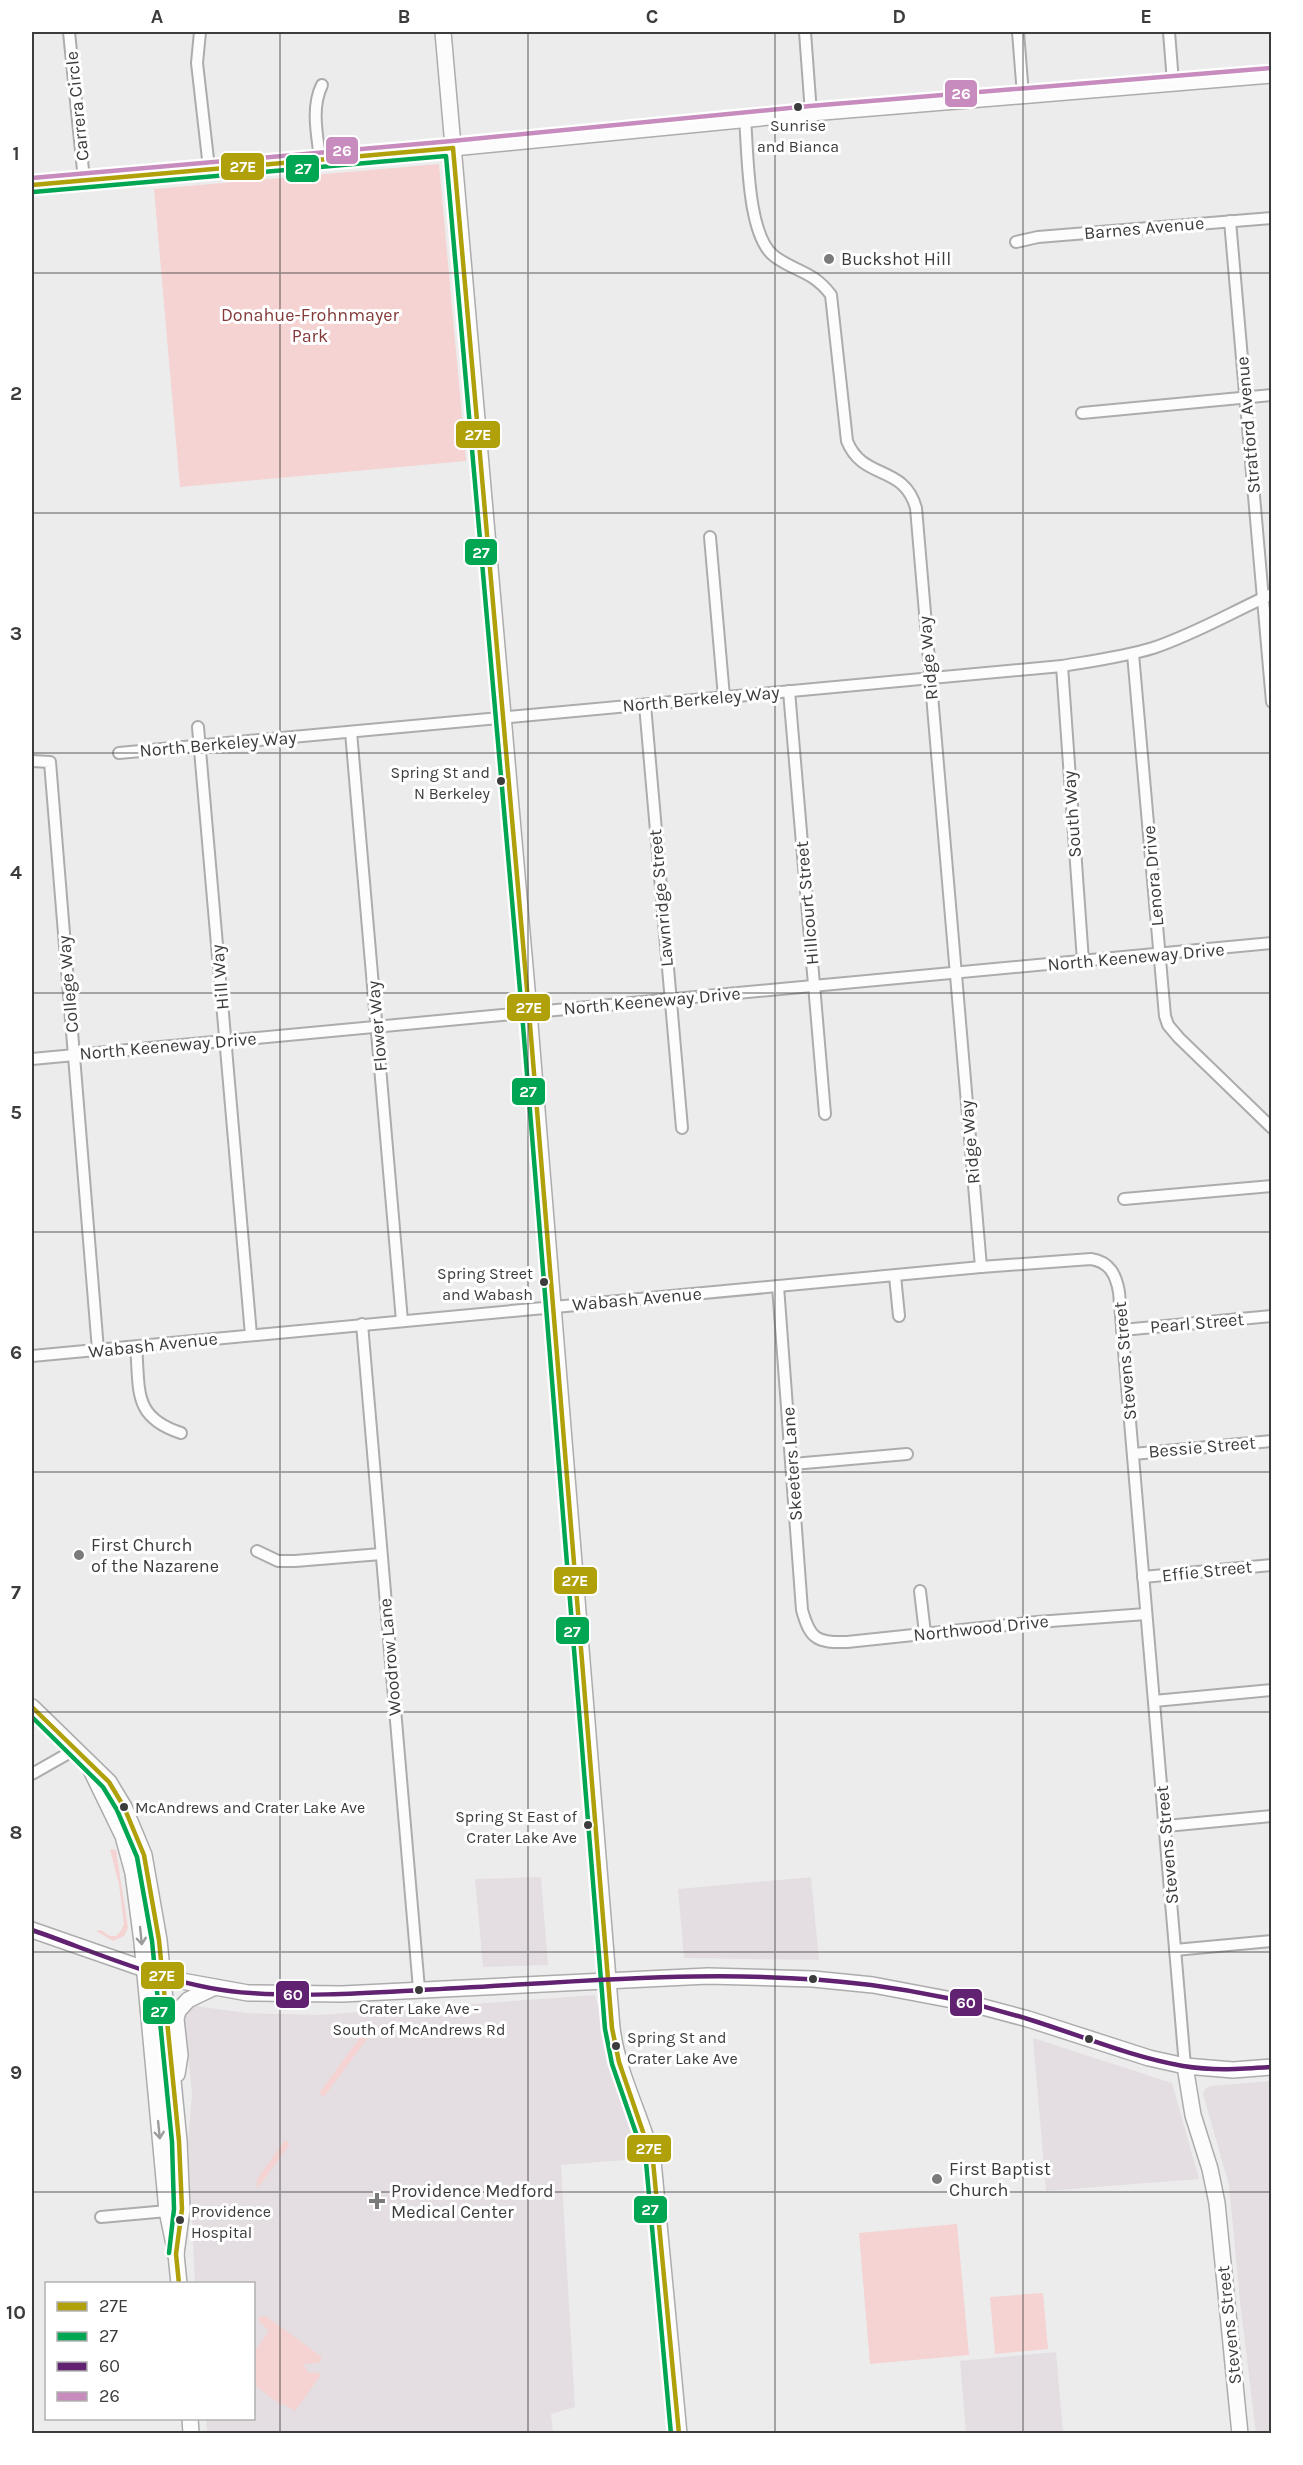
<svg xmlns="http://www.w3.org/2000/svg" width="1303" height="2465" font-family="Karla,sans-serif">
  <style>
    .built { fill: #e4dee2 }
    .green { fill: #f4d3d2 }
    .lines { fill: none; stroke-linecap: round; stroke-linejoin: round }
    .street-casing { stroke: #adacad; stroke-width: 14 }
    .secondary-casing { stroke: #adacad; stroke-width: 18 }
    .street { stroke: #fcfcfc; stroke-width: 10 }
    .secondary { stroke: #fcfcfc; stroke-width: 15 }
    .bus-1-casing { stroke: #fff; stroke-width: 9 }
    .bus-2-casing { stroke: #fff; stroke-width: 9 }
    .bus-3-casing { stroke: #fff; stroke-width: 9 }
    .bus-4-casing { stroke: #fff; stroke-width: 9 }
    .bus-1 { stroke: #b0a009; stroke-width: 4.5 }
    .bus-2 { stroke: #00a651; stroke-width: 4.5 }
    .bus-3 { stroke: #602271; stroke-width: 4.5 }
    .bus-4 { stroke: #c88bbe; stroke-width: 4.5 }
    .oneway { stroke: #9c9c9c }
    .grid { fill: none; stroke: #3d3c3d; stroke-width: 1.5; stroke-opacity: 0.55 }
    .bus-dot { fill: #3d3c3d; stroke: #fff; stroke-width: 2 }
    .poi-dot { fill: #7b7a7b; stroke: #fff; stroke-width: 2 }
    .labels { text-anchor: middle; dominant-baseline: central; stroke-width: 6; stroke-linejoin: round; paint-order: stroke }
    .bus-label { font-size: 16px; fill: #3d3c3d; stroke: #fff; text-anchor: end }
    .street-label { font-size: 18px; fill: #3d3c3d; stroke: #fff }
    .poi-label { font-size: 18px; fill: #3d3c3d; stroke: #fff; text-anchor: start }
    .park-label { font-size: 18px; fill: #833a39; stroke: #fff }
    .line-badge { stroke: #fff; stroke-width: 2 }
    .badge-label { font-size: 16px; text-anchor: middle; font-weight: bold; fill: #fff }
    .neatline { fill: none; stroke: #3d3c3d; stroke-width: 2 }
    .grid-label { font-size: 20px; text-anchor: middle; font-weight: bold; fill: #3d3c3d }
  </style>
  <rect width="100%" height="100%" fill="#edeced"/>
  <g class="built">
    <path d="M541 1877 548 1965 483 1967 475 1879Z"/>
    <path d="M811 1877 819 1960 684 1958 678 1889Z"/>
    <path d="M595 1995 639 2159 561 2165 575 2407 551 2414 553 2433H207L206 2419 254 2418V2284L195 2283 188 2141 192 2093 184 2018 188 2011 196 2006 247 2013 319 2015Z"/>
    <path d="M1033 2038 1172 2083 1199 2179 1046 2191Z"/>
    <path d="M1271 2081 1272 2433 1256 2434 1240 2302 1229 2185 1203 2094 1205 2089 1210 2086Z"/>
    <path d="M1056 2352 1063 2433H966L960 2361Z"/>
  </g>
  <g class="green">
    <path d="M439 164 466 461 180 487 154 189Z"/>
    <path d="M110 1849 116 1850 128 1928 124 1936 113 1941 96 1931 101 1930 110 1936H116L120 1932 124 1924 119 1885Z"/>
    <path d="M359 2024 368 2027 369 2036 324 2097 319 2093 359 2039 351 2032Z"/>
    <path d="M285 2140 290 2144 257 2189V2179Z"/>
    <path d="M957 2224 969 2355 870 2364 859 2233Z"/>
    <path d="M1043 2293 1048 2349 995 2354 990 2297Z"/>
    <path d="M266 2316 322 2357 319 2363 303 2364 309 2373 317 2372 321 2375 295 2411 283 2404 281 2405 254 2385V2352L269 2331 258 2320 259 2317Z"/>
  </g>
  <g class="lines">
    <g class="street-casing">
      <g id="street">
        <path d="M69 32 84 180"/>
        <path d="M200 32 197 63 209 168"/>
        <path d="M805 32 811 113"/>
        <path d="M1018 32 1023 95"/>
        <path d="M1169 32 1173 82"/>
        <path d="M745 119C748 153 747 235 774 256 795 272 812 270 831 295L847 441C863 481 904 464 916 508L981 1267"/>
        <path d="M320 158C317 134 311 107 322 85"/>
        <path d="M1230 221 1272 702"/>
        <path d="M1016 242 1038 237 1272 218"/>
        <path d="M1082 413 1272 395"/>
        <path d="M710 537 724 697"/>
        <path d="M1133 654 1165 1016 1168 1025 1179 1038 1272 1128"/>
        <path d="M1062 666 1083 961"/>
        <path d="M789 691 825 1114"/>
        <path d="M645 705 682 1128"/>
        <path d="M198 727 251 1335"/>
        <path d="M351 732 402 1321"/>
        <path d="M119 753 1062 666C1092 661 1123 657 1153 648 1195 634 1232 612 1272 594"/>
        <path d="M32 761 50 762 98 1350"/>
        <path d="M32 1059 1272 943"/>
        <path d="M1124 1199 1272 1186"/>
        <path d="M895 1276 899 1316"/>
        <path d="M778 1286 802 1610C810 1639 817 1643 847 1642L1037 1622 1146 1614"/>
        <path d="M362 1324 419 1989"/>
        <path d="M1122 1330 1272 1316"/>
        <path d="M136 1347C140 1390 132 1417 181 1433"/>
        <path d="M32 1356 981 1267 1091 1259C1110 1262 1116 1275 1119 1292L1185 2066"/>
        <path d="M1133 1454 1272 1441"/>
        <path d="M793 1464 907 1454"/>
        <path d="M257 1551 278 1561H295L381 1554"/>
        <path d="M1143 1577 1272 1565"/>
        <path d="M920 1591 925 1633"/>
        <path d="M1154 1701 1272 1690"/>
        <path d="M32 1774 76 1749"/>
        <path d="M1166 1826 1272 1816"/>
        <path d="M1175 1950 1272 1941"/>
        <path d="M101 2217 167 2211"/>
      </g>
    </g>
    <g class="secondary-casing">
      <g id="secondary">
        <path d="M443 32 529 1012 612 2028C618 2075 641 2115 653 2161L679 2434"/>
        <path d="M32 185 453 148 811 113 1272 75"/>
        <path d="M32 1707 109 1782 124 1807 144 1855 159 1940 179 2141 182 2209 176 2254"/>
        <path d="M91 1770 123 1836 133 1873 142 1942 167 2211 176 2254 179 2284"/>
        <path d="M32 1930 176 1980 248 1993 342 1994 708 1976 813 1979 873 1985 968 2003 1028 2019 1149 2058 1185 2066 1233 2070 1272 2067"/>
        <path d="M1185 2066 1193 2115 1210 2169 1217 2203 1240 2434"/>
        <path d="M177 2074 180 2055 176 2019 178 2011 188 2000 213 1988"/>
        <path d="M190 2418 191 2434"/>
      </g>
    </g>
    <use href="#street" class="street"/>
    <use href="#secondary" class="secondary"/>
    <g class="bus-1-casing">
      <g id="bus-1">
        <path d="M453 148 529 1012 612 2028 619 2062 653 2161 679 2434"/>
        <path d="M32 185 453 148"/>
        <path d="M32 1707 109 1782 124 1807 144 1855 159 1940 179 2141 182 2209 176 2254 179 2284"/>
      </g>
    </g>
    <g class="bus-2-casing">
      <g id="bus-2">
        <path d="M33 192 446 156 522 1013 605 2029 612 2064 646 2162 671 2434"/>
        <path d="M32 1717 103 1787 117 1810 137 1857 152 1941 172 2142 174 2209 169 2253"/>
      </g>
    </g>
    <g class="bus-3-casing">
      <path id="bus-3" d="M32 1930C101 1954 177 1989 251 1993 307 1997 365 1993 422 1990 570 1983 722 1966 871 1985 924 1992 980 2004 1031 2020 1082 2036 1131 2057 1183 2066 1213 2071 1242 2069 1272 2067"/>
    </g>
    <g class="bus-4-casing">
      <path id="bus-4" d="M32 178 452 141 810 106 1271 68"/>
    </g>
    <use href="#bus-1" class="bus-1"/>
    <use href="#bus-2" class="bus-2"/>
    <use href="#bus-3" class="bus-3"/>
    <use href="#bus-4" class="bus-4"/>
  </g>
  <defs><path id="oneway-shaft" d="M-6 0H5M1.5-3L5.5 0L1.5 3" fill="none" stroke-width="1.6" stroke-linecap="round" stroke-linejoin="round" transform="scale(1.5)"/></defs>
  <g class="oneway">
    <use href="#oneway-shaft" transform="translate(141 1936) rotate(84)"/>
    <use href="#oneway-shaft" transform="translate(159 2130) rotate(84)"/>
  </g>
  <path class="grid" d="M280 32V2434M528 32V2434M775 32V2434M1023 32V2434M32 273H1272M32 513H1272M32 753H1272M32 993H1272M32 1232H1272M32 1472H1272M32 1712H1272M32 1952H1272M32 2192H1272"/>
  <g class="bus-dot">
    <circle cx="798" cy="107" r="5"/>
    <circle cx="501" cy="781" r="5"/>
    <circle cx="544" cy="1282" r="5"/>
    <circle cx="124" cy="1807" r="5"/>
    <circle cx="588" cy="1825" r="5"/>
    <circle cx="813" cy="1979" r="5"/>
    <circle cx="419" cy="1990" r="5"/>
    <circle cx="1089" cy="2039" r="5"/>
    <circle cx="616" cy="2046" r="5"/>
    <circle cx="180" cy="2220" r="5"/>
  </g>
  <g class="poi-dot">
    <circle cx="829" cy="259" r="6"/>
    <circle cx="79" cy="1555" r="6"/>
    <circle cx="937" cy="2179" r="6"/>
    <path d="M374 2192h6v6h6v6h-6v6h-6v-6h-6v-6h6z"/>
  </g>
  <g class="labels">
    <g class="bus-label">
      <text x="798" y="125" text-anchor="middle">Sunrise<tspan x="798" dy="21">and Bianca</tspan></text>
      <text x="490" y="772">Spring St and<tspan x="490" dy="21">N Berkeley</tspan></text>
      <text x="533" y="1273">Spring Street<tspan x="533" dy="21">and Wabash</tspan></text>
      <text x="135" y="1807" text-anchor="start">McAndrews and Crater Lake Ave</text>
      <text x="577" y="1816">Spring St East of<tspan x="577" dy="21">Crater Lake Ave</tspan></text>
      <text x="419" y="2008" text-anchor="middle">Crater Lake Ave -<tspan x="419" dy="21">South of McAndrews Rd</tspan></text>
      <text x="627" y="2037" text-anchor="start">Spring St and<tspan x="627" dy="21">Crater Lake Ave</tspan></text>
      <text x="191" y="2211" text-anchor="start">Providence<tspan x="191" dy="21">Hospital</tspan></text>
    </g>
    <g class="street-label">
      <text transform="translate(77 106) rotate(-96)">Carrera Circle</text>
      <text transform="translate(1144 228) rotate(-5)">Barnes Avenue</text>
      <text transform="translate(1248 425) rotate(-95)">Stratford Avenue</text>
      <text transform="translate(928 658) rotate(-95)">Ridge Way</text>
      <text transform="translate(701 699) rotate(-5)">North Berkeley Way</text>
      <text transform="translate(218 744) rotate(-5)">North Berkeley Way</text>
      <text transform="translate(1072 814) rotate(-94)">South Way</text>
      <text transform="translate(1153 876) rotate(-95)">Lenora Drive</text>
      <text transform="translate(661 898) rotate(-95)">Lawnridge Street</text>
      <text transform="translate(807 903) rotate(-95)">Hillcourt Street</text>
      <text transform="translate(1136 957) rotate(-5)">North Keeneway Drive</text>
      <text transform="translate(220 977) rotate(-95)">Hill Way</text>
      <text transform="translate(68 984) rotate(-95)">College Way</text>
      <text transform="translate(652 1001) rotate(-5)">North Keeneway Drive</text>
      <text transform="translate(377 1026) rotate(-95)">Flower Way</text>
      <text transform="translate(168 1046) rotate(-5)">North Keeneway Drive</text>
      <text transform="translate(970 1142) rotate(-95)">Ridge Way</text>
      <text transform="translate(637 1299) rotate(-5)">Wabash Avenue</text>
      <text transform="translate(1197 1323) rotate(-5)">Pearl Street</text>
      <text transform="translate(153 1345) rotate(-6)">Wabash Avenue</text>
      <text transform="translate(1125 1361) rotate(-95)">Stevens Street</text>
      <text transform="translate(1202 1447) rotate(-5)">Bessie Street</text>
      <text transform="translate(792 1464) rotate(-94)">Skeeters Lane</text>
      <text transform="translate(1207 1571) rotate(-6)">Effie Street</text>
      <text transform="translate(981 1628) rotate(-6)">Northwood Drive</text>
      <text transform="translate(390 1657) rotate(-95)">Woodrow Lane</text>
      <text transform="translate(1167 1845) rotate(-95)">Stevens Street</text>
      <text transform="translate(1229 2325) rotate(-96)">Stevens Street</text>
    </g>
    <g class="poi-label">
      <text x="841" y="259">Buckshot Hill</text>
      <text x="91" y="1545">First Church<tspan x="91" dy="21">of the Nazarene</tspan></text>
      <text x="949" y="2169">First Baptist<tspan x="949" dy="21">Church</tspan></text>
      <text x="391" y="2191">Providence Medford<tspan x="391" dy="21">Medical Center</tspan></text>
    </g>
    <g class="park-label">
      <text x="310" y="315">Donahue-Frohnmayer<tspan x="310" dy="21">Park</tspan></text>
    </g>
  </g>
  <g class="line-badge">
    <rect x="944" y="79" width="34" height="29" rx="6" fill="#c88bbe"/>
    <rect x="325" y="136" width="34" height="29" rx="6" fill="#c88bbe"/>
    <rect x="220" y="152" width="45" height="29" rx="6" fill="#b0a009"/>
    <rect x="285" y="154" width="35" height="29" rx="6" fill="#00a651"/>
    <rect x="455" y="420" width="46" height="29" rx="6" fill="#b0a009"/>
    <rect x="464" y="538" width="34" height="28" rx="6" fill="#00a651"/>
    <rect x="506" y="993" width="45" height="29" rx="6" fill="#b0a009"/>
    <rect x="511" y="1077" width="35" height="29" rx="6" fill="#00a651"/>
    <rect x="553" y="1566" width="45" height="29" rx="6" fill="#b0a009"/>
    <rect x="555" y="1616" width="35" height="29" rx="6" fill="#00a651"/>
    <rect x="140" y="1961" width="45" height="29" rx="6" fill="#b0a009"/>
    <rect x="275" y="1980" width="35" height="29" rx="6" fill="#602271"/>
    <rect x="949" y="1988" width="34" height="29" rx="6" fill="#602271"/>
    <rect x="142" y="1996" width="34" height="29" rx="6" fill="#00a651"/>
    <rect x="626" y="2134" width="46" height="29" rx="6" fill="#b0a009"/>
    <rect x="633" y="2195" width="35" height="29" rx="6" fill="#00a651"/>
  </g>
  <g class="badge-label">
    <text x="961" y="99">26</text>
    <text x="342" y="156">26</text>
    <text x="243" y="172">27E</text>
    <text x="303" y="174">27</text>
    <text x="478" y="440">27E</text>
    <text x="481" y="558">27</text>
    <text x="529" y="1013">27E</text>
    <text x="528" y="1097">27</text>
    <text x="575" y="1586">27E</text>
    <text x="572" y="1637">27</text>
    <text x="162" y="1981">27E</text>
    <text x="293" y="2000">60</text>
    <text x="966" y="2008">60</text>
    <text x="159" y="2017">27</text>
    <text x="649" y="2154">27E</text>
    <text x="650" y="2215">27</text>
  </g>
  <rect width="1303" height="2465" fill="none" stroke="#ffffff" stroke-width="66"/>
  <rect x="45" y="2282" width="210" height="138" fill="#ffffff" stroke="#b1b1b1" stroke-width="1.5"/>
  <rect x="57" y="2302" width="30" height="9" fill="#b0a009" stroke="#b1b1b1" stroke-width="1.5"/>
  <text x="99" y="2312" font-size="18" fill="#3d3c3d">27E</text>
  <rect x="57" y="2332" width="30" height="9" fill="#00a651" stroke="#b1b1b1" stroke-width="1.5"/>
  <text x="99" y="2342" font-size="18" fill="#3d3c3d">27</text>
  <rect x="57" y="2362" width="30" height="9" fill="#602271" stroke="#b1b1b1" stroke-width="1.5"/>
  <text x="99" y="2372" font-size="18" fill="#3d3c3d">60</text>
  <rect x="57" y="2392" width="30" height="9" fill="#c88bbe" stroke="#b1b1b1" stroke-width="1.5"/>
  <text x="99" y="2402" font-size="18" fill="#3d3c3d">26</text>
  <rect x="33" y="33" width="1237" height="2399" class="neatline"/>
  <g class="grid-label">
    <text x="157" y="23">A</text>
    <text x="404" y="23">B</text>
    <text x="652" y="23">C</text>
    <text x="899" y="23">D</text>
    <text x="1146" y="23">E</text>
    <text x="16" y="160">1</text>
    <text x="16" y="400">2</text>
    <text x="16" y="640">3</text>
    <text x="16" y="879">4</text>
    <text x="16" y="1119">5</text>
    <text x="16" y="1359">6</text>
    <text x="16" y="1599">7</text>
    <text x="16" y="1839">8</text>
    <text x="16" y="2079">9</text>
    <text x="16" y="2319">10</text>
  </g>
</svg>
